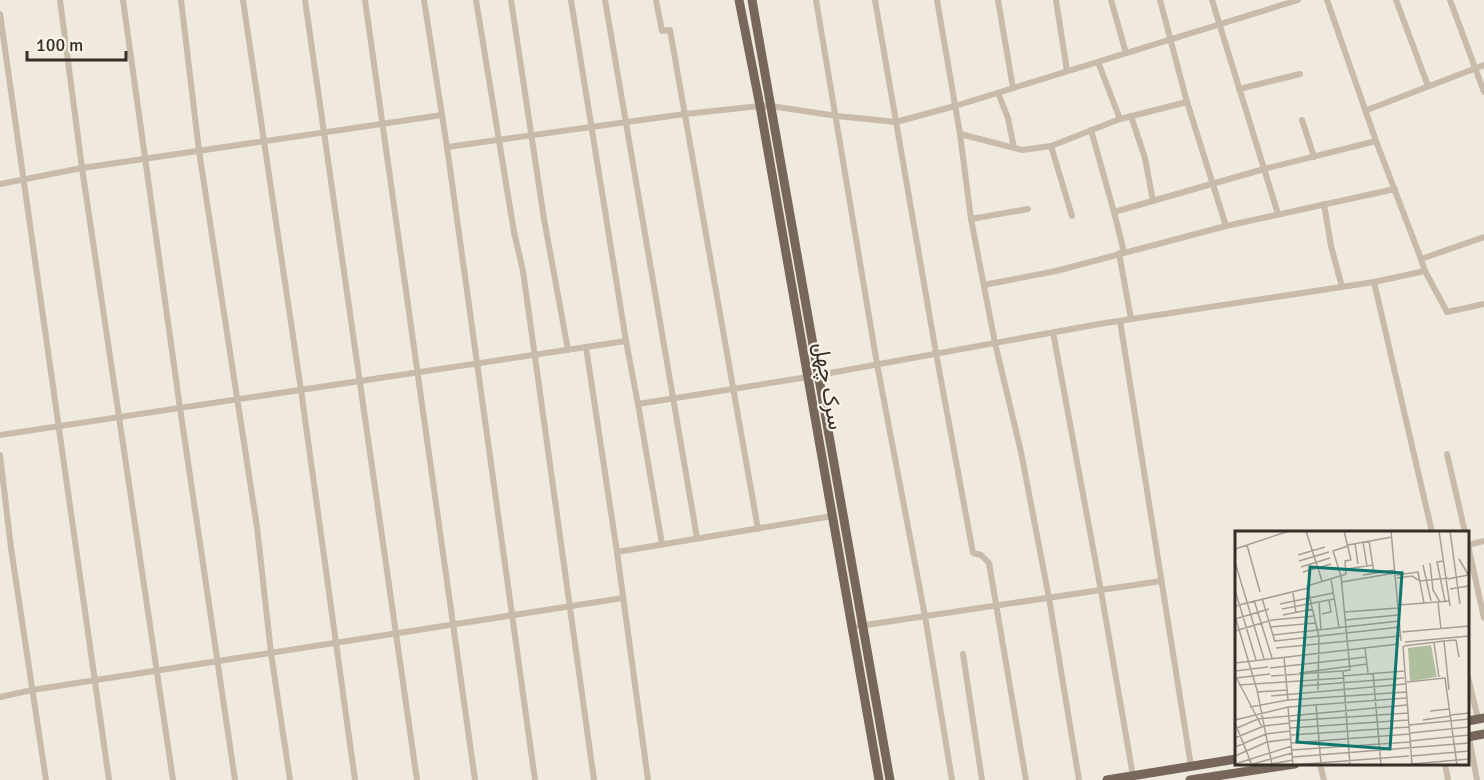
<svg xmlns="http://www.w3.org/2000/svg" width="1484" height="780" font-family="Signika,Vazirmatn,sans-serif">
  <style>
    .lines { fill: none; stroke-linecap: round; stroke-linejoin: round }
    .minor { stroke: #c8bba9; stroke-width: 6 }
    .primary { stroke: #77675b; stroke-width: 9 }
    .labels { text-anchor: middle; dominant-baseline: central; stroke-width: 4.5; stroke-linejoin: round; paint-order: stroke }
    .street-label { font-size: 22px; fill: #362e29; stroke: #f8f3e9 }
    .inset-road { fill: none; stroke: #a69e95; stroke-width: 1.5 }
    .view { fill: #0f766e; fill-opacity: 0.15; stroke: #0f766e; stroke-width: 3 }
    .inset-edge { fill: none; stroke: #362e29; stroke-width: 3 }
  </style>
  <rect width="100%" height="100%" fill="#f0e9dd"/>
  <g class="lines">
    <g class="minor">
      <path d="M60 0 82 168 173 780"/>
      <path d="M123 0 180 408 235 780"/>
      <path d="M181 0 199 151 257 527 271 653 290 780"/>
      <path d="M243 0 301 390 355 780"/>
      <path d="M305 0 417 780"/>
      <path d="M365 0 475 780"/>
      <path d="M424 0 447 147 535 780"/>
      <path d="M476 0 514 232 523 271 594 780"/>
      <path d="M511 0 544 219 568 350"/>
      <path d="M571 0 626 341"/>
      <path d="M605 0 697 538"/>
      <path d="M656 0 662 31 670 30 758 529"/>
      <path d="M816 0 877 364 925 616 952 780"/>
      <path d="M875 0 936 353 973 553 981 555 989 563 1026 780"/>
      <path d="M937 0 960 134 971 219 995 343 1021 452 1049 598 1079 780"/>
      <path d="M998 0 1013 88"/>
      <path d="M1056 0 1067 71"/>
      <path d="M1111 0 1126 53"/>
      <path d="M1160 0 1187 102 1226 226"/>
      <path d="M1212 0 1278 214"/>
      <path d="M1327 0 1376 141 1421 259"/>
      <path d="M1396 0 1428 86"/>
      <path d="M1450 0 1484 92"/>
      <path d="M0 14 109 780"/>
      <path d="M1098 62 1120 119"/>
      <path d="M1239 89 1300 74"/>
      <path d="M998 93 1008 118 1014 148"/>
      <path d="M1367 110 1484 65"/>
      <path d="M1131 116 1145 158 1153 201"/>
      <path d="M1302 120 1314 157"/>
      <path d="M1091 130 1114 212 1264 169 1376 141"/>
      <path d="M960 134 1022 150 1051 146 1120 119 1187 102"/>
      <path d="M1051 146 1072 216"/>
      <path d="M447 147 685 114 760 106H771L837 116 896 122 955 106 1298 0"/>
      <path d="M0 184 82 168 442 115"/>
      <path d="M1324 204 1331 246 1342 287"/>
      <path d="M1114 212 1124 252"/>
      <path d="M971 219 1028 209"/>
      <path d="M1119 253 1131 319"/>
      <path d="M1425 271 1447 312 1484 304"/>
      <path d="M1374 282 1432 532"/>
      <path d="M984 285 1056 271 1226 226 1395 189"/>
      <path d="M1120 321 1191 766"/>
      <path d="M1053 332 1101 591 1133 776"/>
      <path d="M586 347 617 552 648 780"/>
      <path d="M638 404 662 544"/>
      <path d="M0 435 626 341 638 404 808 377 1099 324 1374 282 1425 271 1421 259 1484 237"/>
      <path d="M1447 454 1465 532"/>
      <path d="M0 455 11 548 46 780"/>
      <path d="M1468 545 1484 618"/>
      <path d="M1468 545 1484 541"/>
      <path d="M617 552 832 516"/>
      <path d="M859 626 1161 581"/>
      <path d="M963 654 982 780"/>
      <path d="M1468 677 1478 719"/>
      <path d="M0 697 32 690 623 598"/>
      <path d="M1469 737 1477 780"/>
      <path d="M1320 764 1324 780"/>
      <path d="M1445 764 1448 780"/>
    </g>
    <g class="primary">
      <path d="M739 0 760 106 879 780"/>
      <path d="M752 0 890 780"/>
      <path d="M1468 721 1484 718"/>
      <path d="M1468 737 1484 734"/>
      <path d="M1107 780 1236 759"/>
      <path d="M1190 780 1295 764"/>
    </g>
  </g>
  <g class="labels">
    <g class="street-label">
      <text transform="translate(829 386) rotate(80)">سرک چهل</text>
    </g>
  </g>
  <g transform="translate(1235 531)">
    <rect width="234" height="234" fill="#f0e9dd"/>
    <path d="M196 114 202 146 175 150 173 117Z" fill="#b0bf9d"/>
    <path class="inset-road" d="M71 0 87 50M156 0 166 110M204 0 215 75M215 0 225 73M134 10 139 42M128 11 132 35M120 12 123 33M12 14 25 61M113 14 157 6M113 15 98 20 106 45 115 139 108 140 115 234M0 18 54 0M63 24 90 16M224 28 234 45M64 30 94 21M209 30 202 31 210 70M0 31 29 128M195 32 198 59 205 71M188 34 196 70M66 36 95 27M111 38 138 34M68 41 96 33M128 44 159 39M162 44 183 41 189 72M106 45 111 43 110 30 116 29 109 0M162 47 177 45 185 50 213 47M96 48 104 96M213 48 233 44M107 51 160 42M215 58 234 55M0 59 21 129M58 62 61 82M27 67 40 111M19 69 37 127M203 71 206 98M84 72 86 99M45 73 98 62M164 74 215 70M0 75 73 57M47 78 99 68M109 81 163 77M87 83 96 81 94 69M48 84 78 78M0 85 22 159 37 234M0 88 34 78M110 89 163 84M35 96 81 92M0 100 37 89 80 85M167 101 234 95M38 104 164 90M40 110 165 96M170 111 234 105M199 112 204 146M168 115 177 234M169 115 209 110M41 117 165 105M130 117 133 142M49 126 53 169M0 132 164 113M35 137 131 126M0 140 33 136M64 142 132 133M138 142 146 234M0 144 27 196M36 145 107 140M108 145 169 140M1 147 35 143M172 151 210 147 222 234M4 154 108 147M66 155 169 147M83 159 84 106 72 55 105 45M214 159 209 110 221 109 224 126M22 161 52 159M36 165 170 153M81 174 86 233M15 176 53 169 171 161M53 176 58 234M195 180 214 178M216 184 234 182M22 188 172 174M0 189 53 176 171 167M188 189 216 185M54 190 173 182M0 192 17 234M174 194 234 188M2 197 23 188M55 197 173 189M175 202 234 196M56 204 174 196M0 207 29 195 55 192M175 210 234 204M56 212 175 203M0 216 31 203 55 200M57 219 175 211M0 225 32 211 56 208M177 225 234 220M58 226 234 212M0 233 57 215M18 233 57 222M36 233 58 229M177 233 234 228M58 234 174 225"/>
    <path class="view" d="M75 36 167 42 155 218 62 211Z"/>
    <rect width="234" height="234" class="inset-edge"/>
  </g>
  <path d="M27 51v9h99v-9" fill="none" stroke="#362e29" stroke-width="3"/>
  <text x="36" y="51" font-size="18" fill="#362e29" stroke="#f8f3e9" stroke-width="4.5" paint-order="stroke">100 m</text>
</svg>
